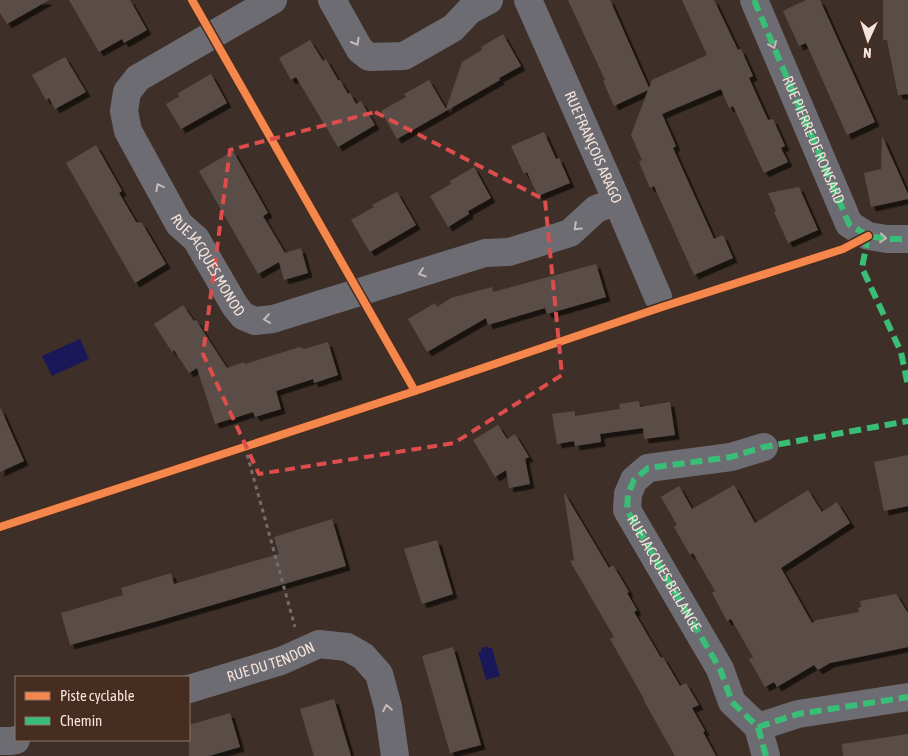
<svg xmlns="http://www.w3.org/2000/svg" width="908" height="756" viewBox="0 0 908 756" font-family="'Asap Condensed',sans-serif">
	<defs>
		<filter id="shadow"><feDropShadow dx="4.5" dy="4.5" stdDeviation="0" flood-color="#0009"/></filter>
	</defs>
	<rect width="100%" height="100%" fill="#3e3028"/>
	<g fill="#1a1858">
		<path d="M80,339L89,359L52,376L42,356Z"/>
		<path d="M487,646L488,648H492L500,676L486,680L478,652L482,651L481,648Z"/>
	</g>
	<g fill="#5a4e47" filter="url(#shadow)">
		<path d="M0,0H49L7,24L0,13Z"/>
		<path d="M69,0H130L147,30L124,43L122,39L99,52Z"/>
		<path d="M568,0H610L649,88L652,80L707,55L682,0H714L738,50L741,49L753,76L749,78L768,120L773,119L785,146L781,148L788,162L764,173L733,106L729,108L721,89L662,114L676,146L673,148L714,239L723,235L733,258L694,275L654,186L650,188L639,162L642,160L631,135L648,90L614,106L603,81L605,80Z"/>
		<path d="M806,0H820L875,122L847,135L806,43L799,46L783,11Z"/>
		<path d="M883,0H908V94L898,95L887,40H883Z"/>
		<path d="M503,34L521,66L499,78L500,80L397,139L381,111L406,97L404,94L429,80L446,109L462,62L482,50L481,47Z"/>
		<path d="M310,40L323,61L326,59L338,80H340L348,94L350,93L356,104L361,101L375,125L338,147L296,77L291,80L279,58Z"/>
		<path d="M65,57L86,92L55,109L49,98L46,100L32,75Z"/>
		<path d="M211,74L227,103L181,129L166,104L179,97L178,93Z"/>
		<path d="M544,132L556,159L559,158L570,183L538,196L527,172L524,174L511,146Z"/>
		<path d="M882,136L908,194V199L871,207L864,173L881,169Z"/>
		<path d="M96,145L122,191L119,193L136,222L142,223L166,264L135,283L66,163Z"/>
		<path d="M233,151L268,213L263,216L285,253L301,248L308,273L284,280L279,262L258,274L199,171Z"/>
		<path d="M474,167L491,198L468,211L469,214L448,227L430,196L451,184L450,181Z"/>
		<path d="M799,187L818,230L788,243L774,212L776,211L768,193Z"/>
		<path d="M397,192L416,225L370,252L351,220L374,207L372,205Z"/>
		<path d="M596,264L606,297L547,314L545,308L488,325L486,318L427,352L408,319L435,303L437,307L451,298L492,287L493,292Z"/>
		<path d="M183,305L194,321L196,320L227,368L244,362L245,364L300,347L304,349L328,342L338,375L314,383L313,379L276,391L281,409L255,417L253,412L215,424L197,368L189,373L174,350L172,352L154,324Z"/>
		<path d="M639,401L640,407L670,402L675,435L644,439L643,428L600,434L601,442L575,446L574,441L557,444L552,414L575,411V416L620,409L619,404Z"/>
		<path d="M0,407L24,461L0,472Z"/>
		<path d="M498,425L507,439L515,434L529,457L525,459L530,484L509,488L506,470L495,477L473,440Z"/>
		<path d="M908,455V506L884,511L874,462Z"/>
		<path d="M734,485L755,523L808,490L822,512L837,502L850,523L781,568L812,623L817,620L859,612L858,608L861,607L860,601L896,594L908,613V647L830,663L818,670L814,665L777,687L774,682L765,687L749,659L753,657L731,619L727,621L712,593L715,591L693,553L690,555L674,527L677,525L661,497L679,486L692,509Z"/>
		<path d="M564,494H565L609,568L613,565L629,592L627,593L637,610L634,612L661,658L663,657L680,686L686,683L699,705L692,708L705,731L703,732L716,756H675L643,699H644L610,639L614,637L570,561L574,560Z"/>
		<path d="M332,519L346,566L154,622L70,645L61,613L123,595L121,588L171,573L174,584L279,554L274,537Z"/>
		<path d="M437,540L453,594L422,604L404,549Z"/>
		<path d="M453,647L481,745L450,753L422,656Z"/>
		<path d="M334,699L351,756H314L300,709Z"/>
		<path d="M230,713L240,747L209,756H189V725Z"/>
		<path d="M908,734V756H843L842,744Z"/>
	</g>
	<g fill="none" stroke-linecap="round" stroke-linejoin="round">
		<path stroke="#716e71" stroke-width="3" stroke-dasharray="4 4" stroke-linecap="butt" d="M245,447L295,627"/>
		<g stroke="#6e6c73" stroke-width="28">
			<path id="s1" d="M273,0L138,78L127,92L124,111L128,131L179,224L196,239L235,306L243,316L255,321L273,319L485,253L509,252L570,233L596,209L617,201"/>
			<path d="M332,0L360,50L369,57L404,56L453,28L470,10L489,0"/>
			<path id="s2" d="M528,0L617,201L658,297"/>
			<path id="s3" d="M754,0L849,224L868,236L887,239H908"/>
			<path id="s4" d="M764,447L731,457L648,468L634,480L628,494L627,510L720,669L732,702L758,727L766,756"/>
			<path id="s5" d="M189,689L281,661L319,644L347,647L363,656L379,674L388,707L395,756"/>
			<path d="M758,727L798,714L908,697"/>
			<path d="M0,741H11L16,740"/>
		</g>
		<g stroke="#3abd76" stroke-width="6" stroke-dasharray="12 6" stroke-linecap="butt">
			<path d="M754,0L849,224L868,236L887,239H908"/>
			<path d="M868,236L862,268L901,352L908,386"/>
			<path d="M758,727L798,714L908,697"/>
			<path d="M766,756L758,727L732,702L720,669L627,510L628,494L634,480L648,468L731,457L764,447L908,421"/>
		</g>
		<defs>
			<g id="cycleway">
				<path d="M192,0L415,391"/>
				<path d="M0,527L415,391L662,307L843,249L868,236"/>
			</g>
		</defs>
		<use href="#cycleway" stroke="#462d20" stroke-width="11"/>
		<use href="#cycleway" stroke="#f5874c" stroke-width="8"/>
	</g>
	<defs><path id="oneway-chevron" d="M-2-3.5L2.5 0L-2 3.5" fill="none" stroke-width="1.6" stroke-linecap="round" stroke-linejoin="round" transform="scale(1.25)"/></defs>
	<g stroke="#c5b9b6">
		<use href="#oneway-chevron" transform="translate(356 42) rotate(60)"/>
		<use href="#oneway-chevron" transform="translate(773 45) rotate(67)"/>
		<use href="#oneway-chevron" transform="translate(159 187) rotate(-119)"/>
		<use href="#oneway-chevron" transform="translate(577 227) rotate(137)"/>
		<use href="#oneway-chevron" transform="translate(883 238) rotate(5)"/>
		<use href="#oneway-chevron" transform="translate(422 273) rotate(162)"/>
		<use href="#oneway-chevron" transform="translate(267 319) rotate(172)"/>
		<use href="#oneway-chevron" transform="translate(387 708) rotate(-101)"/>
	</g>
	<path fill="none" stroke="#dc4d4c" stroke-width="4" stroke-dasharray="10 6" stroke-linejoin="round" d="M375,112L545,200L562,375L454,443L259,474L203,354L230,150Z"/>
	<g text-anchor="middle" stroke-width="4" stroke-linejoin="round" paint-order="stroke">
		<g font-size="15" fill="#f4e3da" stroke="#462d20">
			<text dy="5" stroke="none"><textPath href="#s3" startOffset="152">RUE PIERRE DE RONSARD</textPath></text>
			<text dy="5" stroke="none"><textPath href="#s2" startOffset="161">RUE FRANÇOIS ARAGO</textPath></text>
			<text dy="5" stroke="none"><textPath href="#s1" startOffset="370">RUE JACQUES MONOD</textPath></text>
			<text dy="5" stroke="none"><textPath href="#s4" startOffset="241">RUE JACQUES BELLANGE</textPath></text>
			<text dy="5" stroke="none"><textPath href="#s5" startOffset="86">RUE DU TENDON</textPath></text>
		</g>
	</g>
	<rect x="15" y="676" width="175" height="65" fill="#462d20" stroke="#8c766a"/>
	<rect x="25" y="692" width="25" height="8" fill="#f5874c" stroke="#8c766a"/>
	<text x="60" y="701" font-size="15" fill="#f4e3da">Piste cyclable</text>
	<rect x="25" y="717" width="25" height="8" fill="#3abd76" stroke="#8c766a"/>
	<text x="60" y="726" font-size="15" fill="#f4e3da">Chemin</text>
	<g transform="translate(868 40) rotate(183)" stroke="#462d20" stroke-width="4" paint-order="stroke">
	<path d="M0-4L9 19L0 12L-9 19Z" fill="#f4e3da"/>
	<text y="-8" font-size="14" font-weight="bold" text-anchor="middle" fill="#f4e3da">N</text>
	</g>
</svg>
